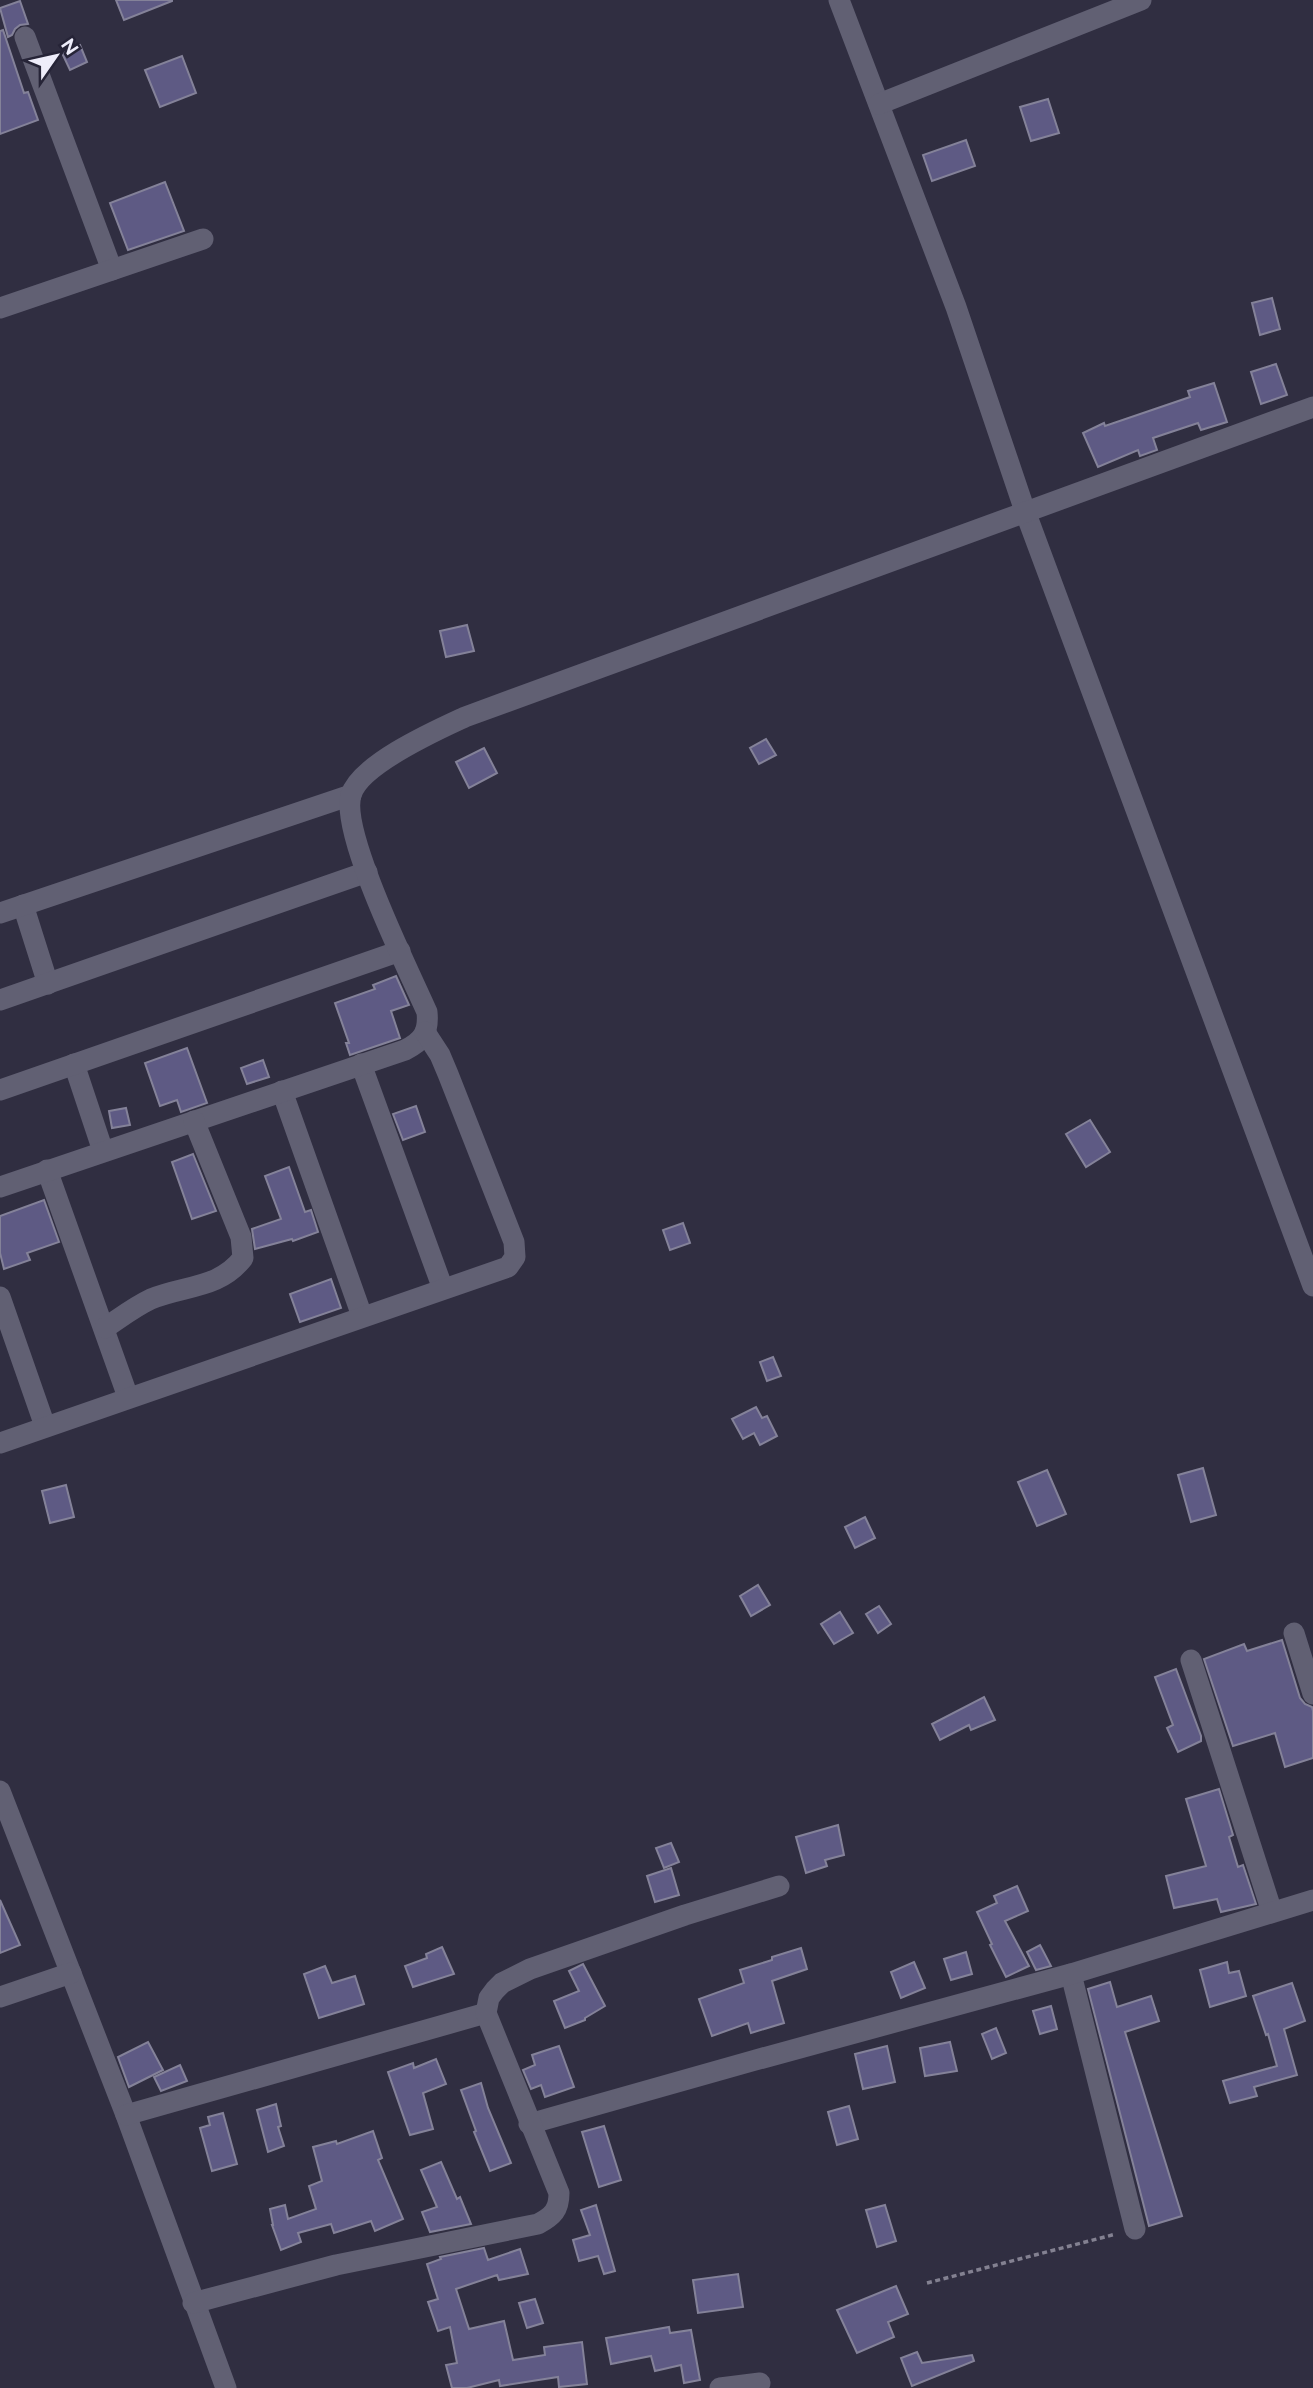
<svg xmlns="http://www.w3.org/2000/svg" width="1313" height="2388" viewBox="0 0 1313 2388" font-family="Raleway,sans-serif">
	<rect width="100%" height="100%" fill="#302e41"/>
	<g fill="#5e5a84" stroke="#848299" stroke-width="2">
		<path d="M116,0H172V1L124,20Z"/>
		<path d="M20,1L28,24L20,25L15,29L12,35L8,37L0,8Z"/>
		<path d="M3,30L24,93L28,92L38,120L0,134V31Z"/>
		<path d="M80,45L87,62L70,70L62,53Z"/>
		<path d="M182,56L196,93L160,107L145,70Z"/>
		<path d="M1048,99L1059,133L1031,141L1020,107Z"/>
		<path d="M966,140L975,166L932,181L923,155Z"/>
		<path d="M165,182L184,231L128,250L110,203Z"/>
		<path d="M1272,298L1280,329L1260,335L1252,303Z"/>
		<path d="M1276,364L1287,395L1261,404L1251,372Z"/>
		<path d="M1214,383L1227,422L1201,430L1198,423L1153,438L1157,450L1140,456L1138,450L1098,467L1083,433L1104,423L1105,426L1190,397L1188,391Z"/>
		<path d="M467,625L474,651L446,657L440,631Z"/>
		<path d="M766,739L776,755L759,764L750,748Z"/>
		<path d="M484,748L497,773L469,788L456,762Z"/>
		<path d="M396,976L409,1005L391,1011L400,1038L350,1055L346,1043H349L335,1003L375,989L373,985Z"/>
		<path d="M187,1048L207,1103L181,1112L177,1100L160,1106L145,1063Z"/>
		<path d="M263,1060L269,1077L247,1084L241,1068Z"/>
		<path d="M416,1106L425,1132L403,1140L393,1114Z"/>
		<path d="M126,1108L130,1125L112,1128L109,1111Z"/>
		<path d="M1090,1120L1110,1152L1086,1167L1066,1134Z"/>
		<path d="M193,1154L216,1211L192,1219L172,1162Z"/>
		<path d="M289,1167L305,1212L311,1210L318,1232L293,1241L292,1239L255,1249L252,1229L281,1219L265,1176Z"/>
		<path d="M44,1200L59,1242L27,1253L30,1260L4,1269L0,1253V1216Z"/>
		<path d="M683,1223L690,1243L670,1250L663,1230Z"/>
		<path d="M331,1279L341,1308L300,1322L290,1294Z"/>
		<path d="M773,1357L781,1376L767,1381L760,1362Z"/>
		<path d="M756,1407L762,1418L767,1416L777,1436L760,1445L754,1433L743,1439L732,1419Z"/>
		<path d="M1203,1468L1216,1515L1191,1522L1178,1475Z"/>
		<path d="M1047,1470L1066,1514L1037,1526L1018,1482Z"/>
		<path d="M66,1485L74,1517L50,1523L42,1491Z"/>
		<path d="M865,1517L875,1538L855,1548L845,1527Z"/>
		<path d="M758,1585L770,1605L751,1616L740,1596Z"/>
		<path d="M879,1606L891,1624L878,1633L866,1614Z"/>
		<path d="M840,1612L853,1633L834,1644L821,1624Z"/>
		<path d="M1282,1640L1300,1698L1305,1704L1312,1707L1313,1711V1758L1285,1767L1275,1733L1233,1746L1204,1659L1244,1644L1247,1651Z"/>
		<path d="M1176,1669L1201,1736V1741L1178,1752L1167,1728L1173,1725L1155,1677Z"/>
		<path d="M984,1697L995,1720L971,1730L969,1725L940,1740L932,1724Z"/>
		<path d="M1219,1789L1233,1835L1229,1837L1238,1867L1243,1865L1256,1904L1221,1912L1217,1899L1174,1908L1166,1876L1206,1866L1186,1799Z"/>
		<path d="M838,1825L844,1855L825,1860L827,1866L806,1873L796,1837Z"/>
		<path d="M671,1843L679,1862L664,1868L656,1848Z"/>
		<path d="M671,1868L679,1895L655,1902L647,1876Z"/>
		<path d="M1017,1886L1028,1911L1005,1921L1029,1966L1006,1977L990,1945L992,1944L977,1912L997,1903L994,1896Z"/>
		<path d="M0,1900L20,1945L0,1953Z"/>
		<path d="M1040,1945L1051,1966L1036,1970L1027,1952Z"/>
		<path d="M442,1947L454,1974L413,1987L405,1966L427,1958L426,1954Z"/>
		<path d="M801,1948L807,1969L772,1981L784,2023L751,2033L748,2023L712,2036L699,1999L744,1983L740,1970L772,1960V1957Z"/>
		<path d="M966,1952L972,1974L951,1980L944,1959Z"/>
		<path d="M914,1962L925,1988L901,1998L891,1972Z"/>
		<path d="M1227,1962L1229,1973L1239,1971L1246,1996L1210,2007L1200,1970Z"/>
		<path d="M583,1964L605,2006L585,2018V2020L565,2028L554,2001L579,1991L569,1971Z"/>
		<path d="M325,1966L332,1983L355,1976L364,2004L319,2018L304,1974Z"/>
		<path d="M1110,1982L1117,2007L1151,1996L1159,2021L1125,2032L1182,2216L1149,2226L1088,1989Z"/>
		<path d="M1292,1983L1305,2021L1284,2029L1297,2075L1254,2087L1257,2096L1230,2103L1223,2081L1277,2066L1268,2034L1266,2035L1253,1996Z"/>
		<path d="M1051,2006L1057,2029L1040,2034L1033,2011Z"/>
		<path d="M996,2028L1006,2053L992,2059L982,2034Z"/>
		<path d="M148,2042L163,2070L129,2087L118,2057Z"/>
		<path d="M950,2042L957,2071L925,2076L920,2048Z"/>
		<path d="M559,2046L574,2087L545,2097L541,2085L531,2089L523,2070L535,2065L532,2055Z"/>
		<path d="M887,2046L895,2082L863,2089L855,2054Z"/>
		<path d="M436,2059L446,2084L423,2093L433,2129L410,2135L388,2072L413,2063L414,2068Z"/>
		<path d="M180,2065L187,2081L161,2091L154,2077Z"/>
		<path d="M481,2083L488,2108L511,2163L490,2171L474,2132L476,2131L461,2090Z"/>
		<path d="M276,2104L281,2126L278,2127L284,2146L268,2152L257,2110Z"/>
		<path d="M849,2106L858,2139L837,2145L828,2112Z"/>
		<path d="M223,2113L237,2164L212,2171L200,2128L210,2125L208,2117Z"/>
		<path d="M604,2126L621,2180L599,2187L582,2132Z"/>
		<path d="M373,2131L382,2158L378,2160L403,2219L375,2231L371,2221L334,2233L331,2224L298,2233L301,2242L281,2250L272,2225H273L270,2209L285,2205L288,2219L316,2209L309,2186L322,2181L313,2147L336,2141L337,2144Z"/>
		<path d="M441,2162L457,2199L460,2197L471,2224L430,2232L422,2212L437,2207L421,2170Z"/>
		<path d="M596,2205L615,2271L604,2274L598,2256L579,2261L573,2240L590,2235L581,2210Z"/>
		<path d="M885,2205L896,2241L877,2247L866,2210Z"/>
		<path d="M484,2248L488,2260L520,2249L528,2274L499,2280L497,2275L456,2289L469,2329L504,2321L513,2360L545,2355L544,2347L582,2342L587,2384L559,2387L558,2377L500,2386L499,2380L467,2388H452L446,2365L457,2363L450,2327L438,2331L428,2302L438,2299L427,2264L441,2259L440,2257Z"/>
		<path d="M738,2274L743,2307L698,2313L693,2280Z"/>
		<path d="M896,2286L908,2314L888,2322L894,2337L857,2353L837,2310Z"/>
		<path d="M535,2299L543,2323L527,2328L519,2303Z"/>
		<path d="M669,2327L670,2333L691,2330L700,2380L684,2383L681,2365L655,2371L651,2356L611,2364L606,2338Z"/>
		<path d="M917,2352L922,2363L972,2355L974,2361L912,2386L901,2358Z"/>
	</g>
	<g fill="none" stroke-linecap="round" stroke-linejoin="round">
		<path stroke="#838191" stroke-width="3.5" stroke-dasharray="5 3.5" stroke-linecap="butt" d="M927,2283L1116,2234"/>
		<g stroke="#616073" stroke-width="21">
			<path d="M839,0L956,307L1025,511L1313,1286"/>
			<path d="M25,37L112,270"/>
			<path d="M879,104L1141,0"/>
			<path d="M0,308L203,239"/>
			<path d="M23,905L48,984"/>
			<path d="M0,913L351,795"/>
			<path d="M0,1000L367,872"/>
			<path d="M74,1064L103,1151"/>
			<path d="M361,1064L443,1289"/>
			<path d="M0,1090L400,951"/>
			<path d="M282,1091L362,1316"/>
			<path d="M47,1170L128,1397"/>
			<path d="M0,1187L405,1050C423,1041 429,1032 427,1012C409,971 340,833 351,795C360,764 437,730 465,717L1313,407"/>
			<path d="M0,1297L45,1426"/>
			<path d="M105,1328C120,1318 134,1307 151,1299C185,1285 219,1289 243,1258L241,1237L194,1121"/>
			<path d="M0,1443L508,1267L515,1257L514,1242L448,1074L440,1055L425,1032"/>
			<path d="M1294,1633L1313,1694"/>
			<path d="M1191,1660L1272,1912"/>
			<path d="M0,1791L126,2115L226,2388"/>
			<path d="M1071,1974L1135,2229"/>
			<path d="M0,1997L71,1973"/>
			<path d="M126,2115L486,2013"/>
			<path d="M529,2124L752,2061L1071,1974L1313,1900"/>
			<path d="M193,2303L336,2265L538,2224C553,2216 559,2210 559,2193L486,2013L489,1998L495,1990L502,1983L530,1969L685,1915L779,1886"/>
			<path d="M720,2388L760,2383"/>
		</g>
	</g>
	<g transform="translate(56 56) rotate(56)" stroke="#262437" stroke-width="5" paint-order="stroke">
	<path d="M0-5L12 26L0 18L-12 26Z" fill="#eeedfa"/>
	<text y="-10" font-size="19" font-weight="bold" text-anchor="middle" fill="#eeedfa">N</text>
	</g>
</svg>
